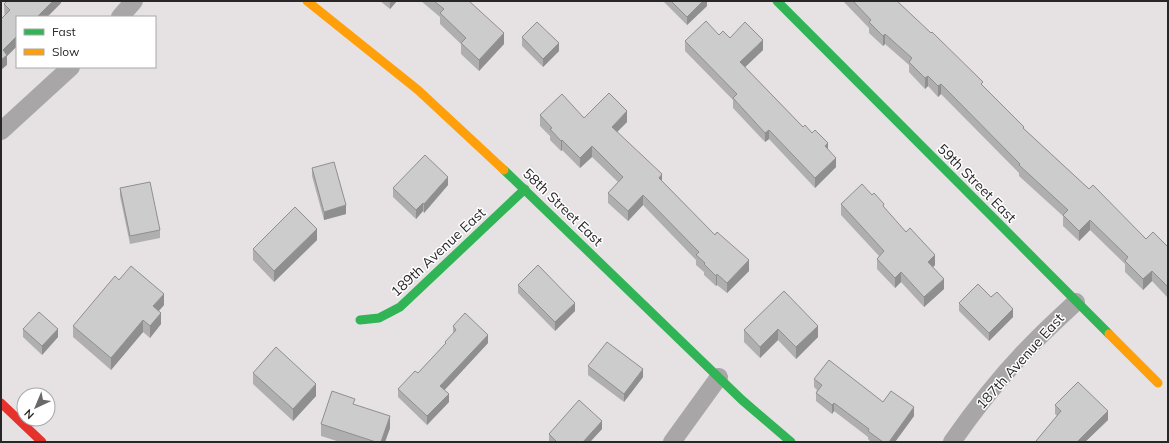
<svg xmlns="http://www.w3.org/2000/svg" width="1169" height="443" viewBox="0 0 1169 443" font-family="Mulish,sans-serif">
	<rect width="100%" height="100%" fill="#e6e2e4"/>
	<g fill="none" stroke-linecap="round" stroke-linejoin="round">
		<g stroke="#a8a6a7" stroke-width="18">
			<path d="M120,17L134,1"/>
			<path d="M1,131L71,67"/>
			<path d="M672,442L719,377"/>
			<path d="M952,442C977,406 1005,371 1036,340C1049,327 1062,315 1076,302"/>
		</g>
		<g stroke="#30b455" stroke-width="9">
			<path d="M777,1L1109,334"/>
			<path d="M504,170L742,400L791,442"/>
			<path d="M360,320L379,318L400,307L525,189"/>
		</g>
		<g stroke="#ff9f0a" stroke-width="9">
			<path d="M307,1L418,90L504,170"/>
			<path d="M1109,334L1158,383"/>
		</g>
		<path stroke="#e5322d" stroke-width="9" d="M1,403L42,442"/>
	</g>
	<g fill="#b0afb0">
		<path d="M61,1V3L47,17H17V46L7,56V65L4,4Z"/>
		<path d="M380,1H397L390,9Z"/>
		<path d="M421,1H469L504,44L479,71L461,54V44L440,24V17Z"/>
		<path d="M663,1H707V6L687,25Z"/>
		<path d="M843,1H897L983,87L1024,129L1089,189L1146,239L1168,247V298L1152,281L1143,290L1125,272V264L1090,230L1079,241L1063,226V216L1019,176V173L941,94L938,97L928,86L925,89L909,72V65L885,44L883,46L869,33V28Z"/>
		<path d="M719,35L730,38L763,50L745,67L803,127L828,149L836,167L815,188L769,139L765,142L733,108V100L685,51V41Z"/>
		<path d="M522,37L559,51L543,67L522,46Z"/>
		<path d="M540,115L584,118L627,122L617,132L662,181L749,271L727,293L717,285L716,286L704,275V272L696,265V260L643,205L628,221L608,203V193L618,182L592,157L580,168L562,150L561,151L550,140V136L540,126Z"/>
		<path d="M312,168L346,214L324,220L312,176Z"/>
		<path d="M448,185L424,213L423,211L416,219L393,197V188Z"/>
		<path d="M120,188L160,230V238L130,244L120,196Z"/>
		<path d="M841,204L884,208L935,265L933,267L944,289L924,307L901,282L895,288L877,269V259L879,256L841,215Z"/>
		<path d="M317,240L274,282L253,260V249Z"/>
		<path d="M119,280L164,305L159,311L161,324L150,338L143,332L111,370L73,337V326Z"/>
		<path d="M518,285L575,311L555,331L518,293Z"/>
		<path d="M784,291L818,337L796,359L778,340L760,358L744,342V330Z"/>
		<path d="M991,297L1013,317L989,341L959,311V303Z"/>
		<path d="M453,326L488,343L444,390L449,402L427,425L398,397V389L418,373L445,345V342L453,334Z"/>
		<path d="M23,329L58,337L42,355L23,337Z"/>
		<path d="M588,366L643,377L624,402L588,375Z"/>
		<path d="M253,373L316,396L293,421L253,384Z"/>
		<path d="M814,379L883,402L914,416L895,442H871L868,439V437L834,411L832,414L816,401V393L817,390L814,387Z"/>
		<path d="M355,405L390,428L385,442H340L321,436V424Z"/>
		<path d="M1055,405L1108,420L1085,442H1036V441L1057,416L1055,414Z"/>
		<path d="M602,429L590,442H549V434Z"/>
	</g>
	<g fill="#908f90">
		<path d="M53,1H61V3L47,17H37Z"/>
		<path d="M390,1H397L390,9Z"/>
		<path d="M703,1H707V6L687,25V17Z"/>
		<path d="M504,33V44L479,71V60Z"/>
		<path d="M885,34V44L883,46V36Z"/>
		<path d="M17,36V46L7,56V65L1,70V60L3,50Z"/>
		<path d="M763,40V50L740,72V62Z"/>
		<path d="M559,43V51L543,67V59Z"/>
		<path d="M928,76V86L925,89V78Z"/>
		<path d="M941,84V94L938,97V86Z"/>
		<path d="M627,111V122L612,137V127Z"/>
		<path d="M769,130V139L765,142V133Z"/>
		<path d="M562,140V150L561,151V141Z"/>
		<path d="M828,143V152L825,146Z"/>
		<path d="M592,146V157L580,168V158Z"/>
		<path d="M836,158V167L815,188V178Z"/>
		<path d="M662,174V185L659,178Z"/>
		<path d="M448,177V185L424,213V204Z"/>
		<path d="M643,195V205L628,221V211Z"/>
		<path d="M423,203V211L416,219V210Z"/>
		<path d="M346,205V214L324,220V212Z"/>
		<path d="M1090,220V230L1079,241V231Z"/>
		<path d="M317,229V240L274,282V271Z"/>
		<path d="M935,255V265L928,272V262Z"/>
		<path d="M749,260V271L727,293V283Z"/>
		<path d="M1152,271V281L1143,290V279Z"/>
		<path d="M901,272V282L895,288V278Z"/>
		<path d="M717,274V285L716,286V276Z"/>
		<path d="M944,279V289L924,307V297Z"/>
		<path d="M164,294V305L153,317V306Z"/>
		<path d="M575,303V311L555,331V322Z"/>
		<path d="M1013,309V317L989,341V333Z"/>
		<path d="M161,313V324L150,338V326Z"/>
		<path d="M143,320V332L111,370V358Z"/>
		<path d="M818,326V337L796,359V347Z"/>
		<path d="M58,329V337L42,355V346Z"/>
		<path d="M778,329V340L760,358V347Z"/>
		<path d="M488,335V343L440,395V386Z"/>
		<path d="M643,369V377L624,402V394Z"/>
		<path d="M316,384V396L293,421V409Z"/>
		<path d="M449,394V402L427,425V416Z"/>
		<path d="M834,403V411L832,414V405Z"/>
		<path d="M914,407V416L895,442H889Z"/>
		<path d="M1108,411V420L1085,442H1077Z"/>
		<path d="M390,416V428L385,442H381Z"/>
		<path d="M602,421V429L590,442H583Z"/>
	</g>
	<g fill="#cdcccd" stroke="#908f90">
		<path d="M7,1H53L37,17H17V36L3,50L7,55L1,60V19L10,10L4,4Z"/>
		<path d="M434,1H469L504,33L479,60L461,43L466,38L440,13L444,9Z"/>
		<path d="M671,1H703L687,17Z"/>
		<path d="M853,1H897L931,33L932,32L983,82L981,84L1024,127L1023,128L1089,189L1093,185L1146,239L1153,232L1168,247V287L1152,271L1143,279L1125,261L1128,257L1090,220L1079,231L1063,215L1068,210L1019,165L1020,164L941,84L938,86L928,76L925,78L909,62L912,58L885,34L883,36L869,22L871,20Z"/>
		<path d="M706,21L719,35L723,31L730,38L745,22L763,40L740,62L803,127L805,125L812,133L815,130L828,143L825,146L836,158L815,178L769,130L765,133L733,98L737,94L685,41Z"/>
		<path d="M537,22L559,43L543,59L522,37Z"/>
		<path d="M609,93L627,111L612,127L662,174L659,178L715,235L717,232L749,260L727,283L717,274L716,276L704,264L705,263L696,255L699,252L643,195L628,211L608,193L623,177L592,146L580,158L562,140L561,141L550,129L552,128L540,115L562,94L584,118Z"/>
		<path d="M425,155L448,177L424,204L423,203L416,210L393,188Z"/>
		<path d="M334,162L346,205L324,212L312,168Z"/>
		<path d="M150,182L160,230L130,236L120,188Z"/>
		<path d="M862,184L872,195L874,193L884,204L883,206L906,232L910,228L935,255L928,262L944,279L924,297L901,272L895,278L877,259L884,251L841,204Z"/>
		<path d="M295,207L317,229L274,271L253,249Z"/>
		<path d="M538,265L575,303L555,322L518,285Z"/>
		<path d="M131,266L164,294L153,306L161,313L150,326L143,320L111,358L73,326L115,276L119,280Z"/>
		<path d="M978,284L991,297L997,292L1013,309L989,333L959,303Z"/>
		<path d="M784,291L818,326L796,347L778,329L760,347L744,330Z"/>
		<path d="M39,312L58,329L42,346L23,329Z"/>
		<path d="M465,313L488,335L440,386L449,394L427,416L398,389L415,371L418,373L446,343L445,342L456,330L453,326Z"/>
		<path d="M607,342L643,369L624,394L588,366Z"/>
		<path d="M276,347L316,384L293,409L253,373Z"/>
		<path d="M829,360L883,402L891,391L914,407L889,442H883L868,431L869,429L834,403L832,405L816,393L822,385L814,379Z"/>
		<path d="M1078,382L1108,411L1077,442H1037L1036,441L1061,411L1055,405Z"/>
		<path d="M332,391L355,399L353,404L390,416L381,442H376L321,424Z"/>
		<path d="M579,400L602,421L583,442H557L549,434Z"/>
	</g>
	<g text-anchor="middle" stroke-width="3" stroke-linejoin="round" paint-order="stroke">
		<g font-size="14" fill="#292627" stroke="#fff">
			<text transform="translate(977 183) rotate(45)" y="5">59th Street East</text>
			<text transform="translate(563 207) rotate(44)" y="5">58th Street East</text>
			<text transform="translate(438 252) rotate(-43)" y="5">189th Avenue East</text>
			<text transform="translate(1020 361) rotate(-48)" y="5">187th Avenue East</text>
		</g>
	</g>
	<rect width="1169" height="443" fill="none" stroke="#292627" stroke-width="4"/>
	<rect x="16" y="16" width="140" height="52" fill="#ffffff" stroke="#a9a8a9"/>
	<rect x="24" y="29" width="20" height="6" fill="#30b455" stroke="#a9a8a9"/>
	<text x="52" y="36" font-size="12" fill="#292627">Fast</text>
	<rect x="24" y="49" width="20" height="6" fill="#ff9f0a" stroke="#a9a8a9"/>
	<text x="52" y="56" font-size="12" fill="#292627">Slow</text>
	<g transform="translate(36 407) rotate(224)"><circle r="19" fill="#ffffff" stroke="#a9a8a9"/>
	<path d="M0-3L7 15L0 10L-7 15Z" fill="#6b6869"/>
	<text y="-6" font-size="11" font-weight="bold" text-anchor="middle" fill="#292627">N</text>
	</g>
</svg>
